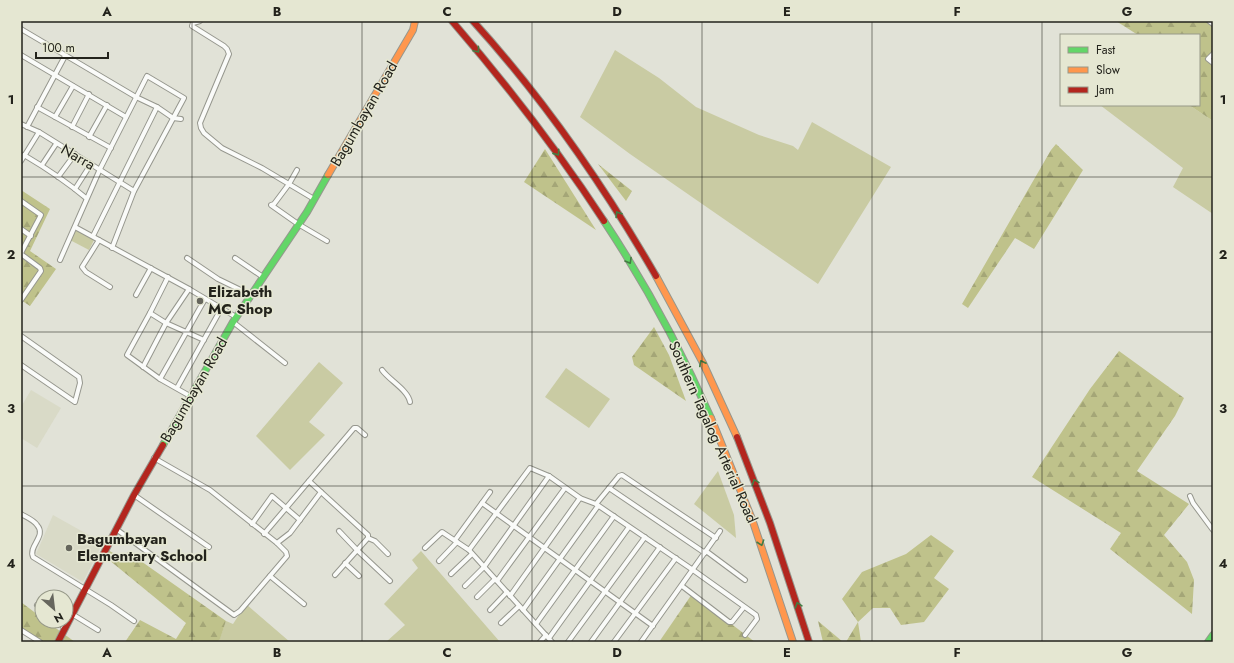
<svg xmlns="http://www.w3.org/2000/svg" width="1234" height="663" viewBox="0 0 1234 663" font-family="Jost,sans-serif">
	<defs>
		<pattern id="forest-firs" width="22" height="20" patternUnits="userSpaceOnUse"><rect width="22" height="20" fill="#bfc28b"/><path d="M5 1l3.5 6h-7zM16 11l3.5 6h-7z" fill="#a4a677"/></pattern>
	</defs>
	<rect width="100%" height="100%" fill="#e1e2d7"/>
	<g fill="#d9dac7">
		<path d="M31,390L61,408L37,448L21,438V407Z"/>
		<path d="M53,515L103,543L83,582L36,554Z"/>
	</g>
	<g fill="#c9cba3">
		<path d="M615,50L659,78L696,107L759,135L793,146L798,150L812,122L891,167L818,284L630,154L580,117Z"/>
		<path d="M1100,105H1189L1213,121V214L1173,187L1183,168Z"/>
		<path d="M75,230L94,240L89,250L70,240Z"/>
		<path d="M319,362L343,383L309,422L325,435L290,470L256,436Z"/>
		<path d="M566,368L610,399L589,428L545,397Z"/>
		<path d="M718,471L734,515L736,538L694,504Z"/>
		<path d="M421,551L500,642H386L405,625L384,604L418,568L412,560Z"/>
		<path d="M246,604L290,642H217L220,638L226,621L233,624Z"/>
	</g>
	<g fill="url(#forest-firs)">
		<path d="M1116,21H1213V121L1189,105H1199V35H1138Z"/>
		<path d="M1056,144L1083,170L1034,249L1015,238L968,308L962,304L1051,150Z"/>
		<path d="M545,149L596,230L524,182Z"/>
		<path d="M598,164L632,191L626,201Z"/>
		<path d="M21,190L50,209L30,251L56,269L30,306L21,300Z"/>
		<path d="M654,327L669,355L686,401L634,365L632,357Z"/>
		<path d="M1119,351L1184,398L1175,416L1137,471L1189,504L1164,535L1187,562L1194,580L1192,614L1110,549L1121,533L1032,477L1090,389Z"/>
		<path d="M931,535L954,551L934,578L949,589L924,622L901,625L890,608H873L858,622L861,642H846L858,622L842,599L862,572L906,554Z"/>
		<path d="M106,549L124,559L128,552L226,621L220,639L217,642H125L140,620L176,639L186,623L103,555Z"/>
		<path d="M692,594L755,642H659Z"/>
		<path d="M21,602L42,618V621H46L75,642H66L60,638L58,642H40L24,632L21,636Z"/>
		<path d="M818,621L843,642H823Z"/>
	</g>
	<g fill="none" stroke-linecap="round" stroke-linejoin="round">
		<defs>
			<g id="street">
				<path d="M200,21L193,23L192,26L224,46L227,49L229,54L200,123L201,128L204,133L222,148L262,168L314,199"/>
				<path d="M1209,21L1213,24"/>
				<path d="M21,29L136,97L157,107L173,118L181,119"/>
				<path d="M1213,54L1208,59L1213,63"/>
				<path d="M21,55L126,117"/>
				<path d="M37,107L111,148"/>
				<path d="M55,117L73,86"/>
				<path d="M21,124L39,132L134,191"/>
				<path d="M27,127L65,56"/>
				<path d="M72,127L89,94"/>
				<path d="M89,137L107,105"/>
				<path d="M24,155C46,168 67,182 86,198"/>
				<path d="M21,161L39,132"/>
				<path d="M42,165L56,144"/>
				<path d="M297,170L289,184L274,204L271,205L298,224L327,241"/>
				<path d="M58,177L75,154"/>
				<path d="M75,189L91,164"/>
				<path d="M21,201L41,215L21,253"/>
				<path d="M75,227L189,289L236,317"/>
				<path d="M21,229L31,236"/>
				<path d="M93,236L157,107"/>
				<path d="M99,240L82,267L86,272L110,287"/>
				<path d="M21,254L40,268L41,271L21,300"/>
				<path d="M187,258L218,279L251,295"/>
				<path d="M235,258L263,277"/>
				<path d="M60,260L100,169L147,76L184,98L134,191L112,248"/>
				<path d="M168,277L150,313L127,355L160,379L190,396"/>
				<path d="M136,295L151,268"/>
				<path d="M150,313L166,323L204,340"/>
				<path d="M233,322L285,363"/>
				<path d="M21,336L79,377L80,383L75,402L21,365"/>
				<path d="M143,367L166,323L189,289"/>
				<path d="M382,370C389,380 408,390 410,402"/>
				<path d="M160,379L205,299"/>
				<path d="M177,388L221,309"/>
				<path d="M309,481L368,535V538L335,575"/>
				<path d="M609,488L705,553"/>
				<path d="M134,495L209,547"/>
				<path d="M1190,496L1193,503L1213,530"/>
				<path d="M482,503L653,626"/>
				<path d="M596,504L619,476L622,475L716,538"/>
				<path d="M21,514C26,517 34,520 37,525C47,536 28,546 33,557L111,605L134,621"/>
				<path d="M252,524L272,496L300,520"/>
				<path d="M116,529L234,615L240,611L287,556L286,552L277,543L210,490L154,458"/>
				<path d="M339,531L357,550L390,581"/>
				<path d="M264,534L354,428H357L365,435"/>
				<path d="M368,538L375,541L388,554"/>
				<path d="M455,540L490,492"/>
				<path d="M277,543L290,533L321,492"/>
				<path d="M425,548L442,532L469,550L552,642"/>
				<path d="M469,550L530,468L549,476L580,498L596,504L693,570L756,615L757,619L745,635"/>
				<path d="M706,551L745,580"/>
				<path d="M439,561L457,542"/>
				<path d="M345,563L359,576"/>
				<path d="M451,574L472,554"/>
				<path d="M270,576L304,604"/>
				<path d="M497,581L565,488"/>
				<path d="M465,586L484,567L549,476"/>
				<path d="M682,586L729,622H732L744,607"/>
				<path d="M510,596L580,498"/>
				<path d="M477,597L495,579"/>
				<path d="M37,605L42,609"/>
				<path d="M490,610L507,592"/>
				<path d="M523,610L598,506"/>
				<path d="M72,614L98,630"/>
				<path d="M57,621L65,628"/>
				<path d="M501,623L519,606"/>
				<path d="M536,624L614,516"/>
				<path d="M21,630L40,642"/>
				<path d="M549,638L629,527"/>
				<path d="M540,642L546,635"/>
				<path d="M568,642L645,537"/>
				<path d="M591,642L660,547"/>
				<path d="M614,642L676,558"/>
				<path d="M641,642L720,531"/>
			</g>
			<g id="fast">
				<path d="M604,221C645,283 681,350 711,418"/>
				<path d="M163,445L233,322L307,212L328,175"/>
				<path d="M1208,642L1213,635"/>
			</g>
			<g id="slow">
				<path d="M328,175L413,30L415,21"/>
				<path d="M656,276L703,363L737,437"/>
				<path d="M711,418L752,519L793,642"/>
			</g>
			<g id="jam">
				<path d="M452,21C508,86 557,149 604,221"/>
				<path d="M473,21C543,98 604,186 656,276"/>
				<path d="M737,437L770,523L809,642"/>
				<path d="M58,642L134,495L163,445"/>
			</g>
		</defs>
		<use href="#street" stroke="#96978e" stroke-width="6"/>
		<use href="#fast" stroke="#96978e" stroke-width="8"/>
		<use href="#slow" stroke="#96978e" stroke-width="8"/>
		<use href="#jam" stroke="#96978e" stroke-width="8"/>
		<use href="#street" stroke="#fafbf9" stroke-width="4"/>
		<use href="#fast" stroke="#63d668" stroke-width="6"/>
		<use href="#slow" stroke="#ff974d" stroke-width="6"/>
		<use href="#jam" stroke="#b3261e" stroke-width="6"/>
	</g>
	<defs><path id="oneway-chevron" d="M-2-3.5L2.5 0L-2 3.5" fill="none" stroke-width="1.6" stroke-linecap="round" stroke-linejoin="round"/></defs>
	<g stroke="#437c42">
		<use href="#oneway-chevron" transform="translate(477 50) rotate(50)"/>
		<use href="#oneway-chevron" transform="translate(557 153) rotate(55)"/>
		<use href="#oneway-chevron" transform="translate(618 214) rotate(-122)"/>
		<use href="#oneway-chevron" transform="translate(629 261) rotate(60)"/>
		<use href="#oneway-chevron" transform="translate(702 363) rotate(-117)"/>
		<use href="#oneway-chevron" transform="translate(755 482) rotate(-110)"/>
		<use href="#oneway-chevron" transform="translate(761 543) rotate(71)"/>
		<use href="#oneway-chevron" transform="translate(798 605) rotate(-108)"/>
	</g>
	<path fill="none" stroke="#23231c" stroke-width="1" stroke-opacity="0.55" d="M192,21V642M362,21V642M532,21V642M702,21V642M872,21V642M1042,21V642M21,177H1213M21,332H1213M21,486H1213"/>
	<g fill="#66665d" stroke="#e5e7d2" stroke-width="1.5">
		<circle cx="200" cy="301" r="4"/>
		<circle cx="69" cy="548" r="4"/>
	</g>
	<g text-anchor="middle" stroke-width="3" stroke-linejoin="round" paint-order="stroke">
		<g font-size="15" fill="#23231c" stroke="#e5e7d2">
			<text transform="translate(364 114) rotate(-60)" y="5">Bagumbayan Road</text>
			<text transform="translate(78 157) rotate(30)" y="5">Narra</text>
			<text transform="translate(194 390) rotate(-60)" y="5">Bagumbayan Road</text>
			<text transform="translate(713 432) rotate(66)" y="5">Southern Tagalog Arterial Road</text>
		</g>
		<g font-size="15" font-weight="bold" fill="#23231c" stroke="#e5e7d2" text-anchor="start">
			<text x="208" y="297">Elizabeth<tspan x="208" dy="17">MC Shop</tspan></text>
			<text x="77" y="544">Bagumbayan<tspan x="77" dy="17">Elementary School</tspan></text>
		</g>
	</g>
	<rect width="1234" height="663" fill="none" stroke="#e5e7d2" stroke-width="44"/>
	<rect x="1060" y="34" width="140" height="72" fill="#e5e7d2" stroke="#979989"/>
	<rect x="1068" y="47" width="20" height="6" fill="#63d668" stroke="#979989"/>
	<text x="1096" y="54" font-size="12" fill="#23231c">Fast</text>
	<rect x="1068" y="67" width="20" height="6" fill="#ff974d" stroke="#979989"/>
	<text x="1096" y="74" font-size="12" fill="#23231c">Slow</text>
	<rect x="1068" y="87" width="20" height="6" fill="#b3261e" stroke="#979989"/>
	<text x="1096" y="94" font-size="12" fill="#23231c">Jam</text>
	<g transform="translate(54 609) rotate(152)"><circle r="19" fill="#e5e7d2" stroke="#979989"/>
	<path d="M0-3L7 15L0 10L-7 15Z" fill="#66665d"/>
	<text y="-6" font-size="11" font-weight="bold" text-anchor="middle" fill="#23231c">N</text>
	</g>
	<path d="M36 52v6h72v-6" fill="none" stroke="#23231c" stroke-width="2"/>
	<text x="42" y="52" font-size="12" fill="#23231c" stroke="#e5e7d2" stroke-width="3" paint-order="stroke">100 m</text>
	<rect x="22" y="22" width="1190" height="619" fill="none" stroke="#23231c" stroke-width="1.5"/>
	<g font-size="13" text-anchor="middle" font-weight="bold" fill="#23231c">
		<text x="107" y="16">A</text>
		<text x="277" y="16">B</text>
		<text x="447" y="16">C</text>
		<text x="617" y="16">D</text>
		<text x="787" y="16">E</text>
		<text x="957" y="16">F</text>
		<text x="1127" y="16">G</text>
		<text x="11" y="104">1</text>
		<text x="1223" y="104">1</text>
		<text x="11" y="259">2</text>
		<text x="1223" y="259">2</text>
		<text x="11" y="413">3</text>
		<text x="1223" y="413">3</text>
		<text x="11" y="568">4</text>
		<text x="1223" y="568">4</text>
		<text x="107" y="657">A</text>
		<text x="277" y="657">B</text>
		<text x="447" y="657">C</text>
		<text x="617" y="657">D</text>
		<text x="787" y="657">E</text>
		<text x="957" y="657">F</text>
		<text x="1127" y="657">G</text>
	</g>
</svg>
